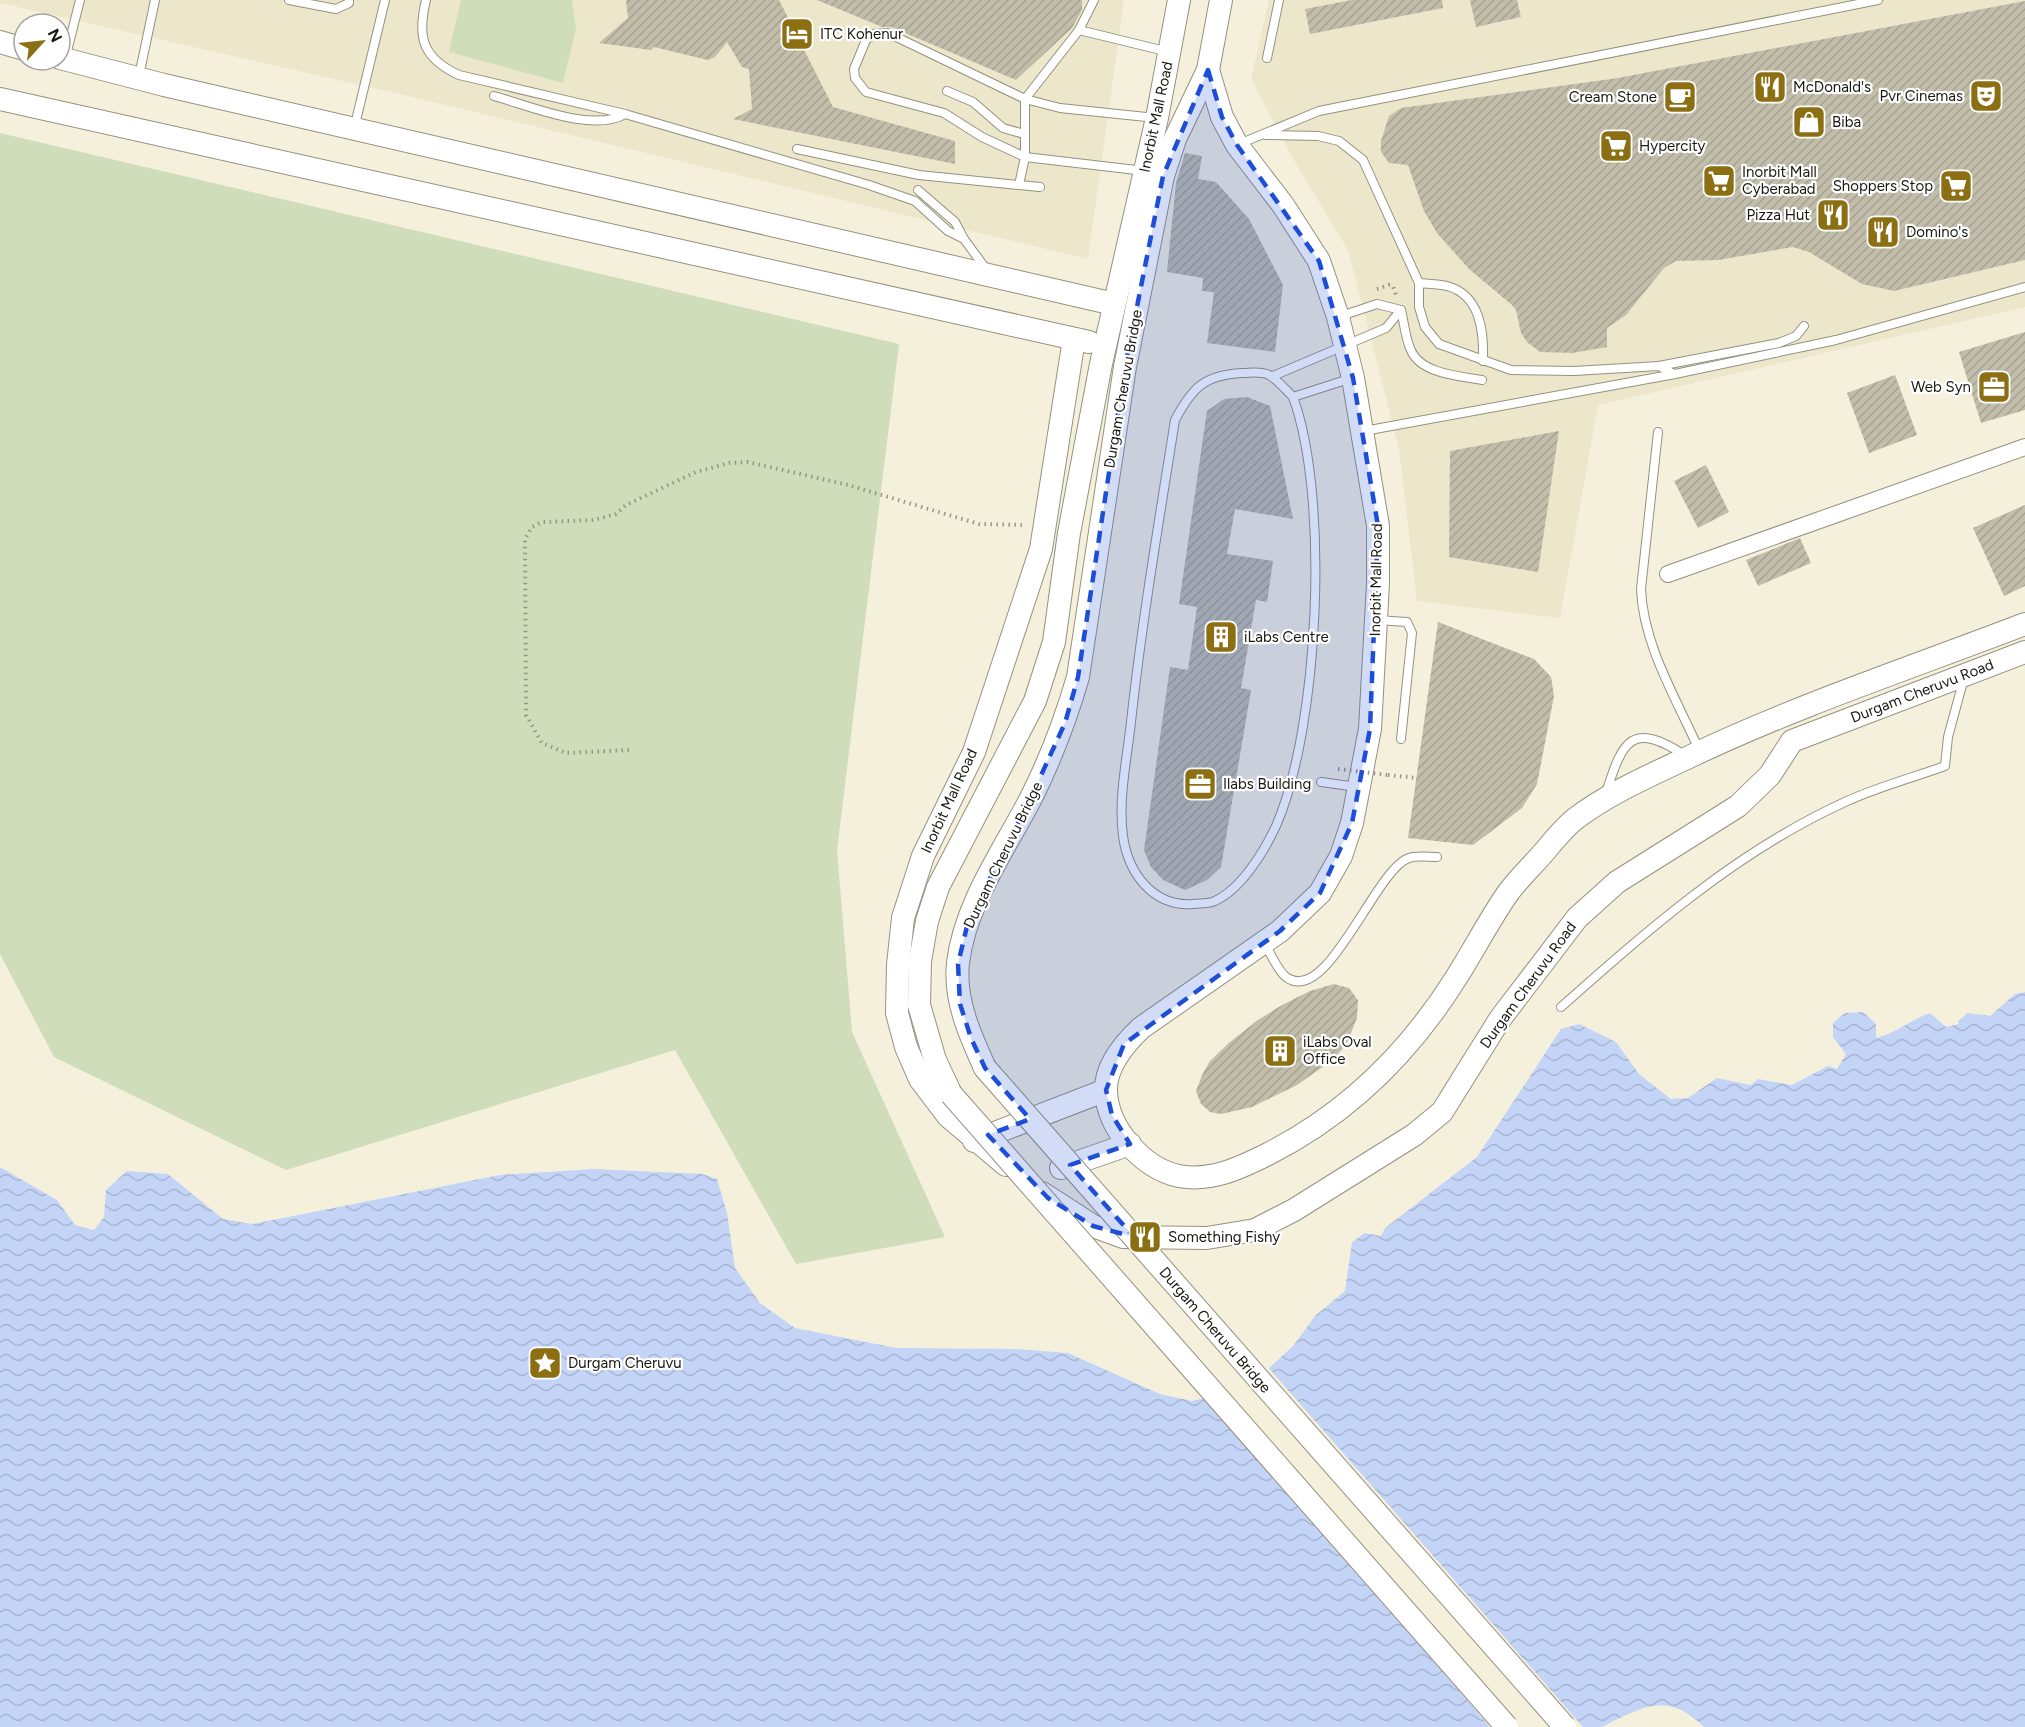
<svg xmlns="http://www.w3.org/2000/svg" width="2025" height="1727" viewBox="0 0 2025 1727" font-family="Figtree,sans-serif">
	<defs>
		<pattern id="water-waves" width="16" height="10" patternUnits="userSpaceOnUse" patternTransform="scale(1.5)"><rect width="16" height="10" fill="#c3d4f7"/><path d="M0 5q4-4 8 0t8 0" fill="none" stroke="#a7b5d3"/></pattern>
		<pattern id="building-hatch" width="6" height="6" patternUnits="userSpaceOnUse" patternTransform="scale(1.5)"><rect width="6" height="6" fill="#c1bdaa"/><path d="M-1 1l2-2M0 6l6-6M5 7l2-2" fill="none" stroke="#a5a291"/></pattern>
	</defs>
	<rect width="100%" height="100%" fill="#f4f0dc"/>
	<g fill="#ece7cb">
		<path d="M0,0H1124L1088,259L404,95L0,3Z"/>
		<path d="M1269,0H2025V307L1598,405L1560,618L1417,601L1399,449L1348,250L1296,164L1251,79Z"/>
	</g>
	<g fill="#cfddba">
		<path d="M461,0H572L576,29L563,83L449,52Z"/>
		<path d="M0,133L899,344L837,850L852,1032L945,1237L796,1264L675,1050L286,1170L54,1057L0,954Z"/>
	</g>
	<path fill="url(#water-waves)" d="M2025,992V1727H1704C1667,1690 1642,1707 1602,1727H0V1167L57,1200L75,1225L94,1230L104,1217L106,1190L127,1171L168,1174L223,1219L253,1224L500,1175L594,1169L702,1174L717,1179L727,1213L735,1268L760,1303L795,1328L896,1348L1015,1349L1068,1353L1160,1394L1192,1401L1233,1391L1265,1372L1294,1345L1315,1316L1345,1291L1352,1242L1365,1233L1381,1236L1385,1228L1477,1157L1561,1029L1579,1024L1616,1042L1639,1074L1671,1099L1688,1098L1717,1078L1751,1085L1758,1079L1792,1085L1828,1066L1837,1069L1846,1054L1833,1037V1023L1845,1013L1863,1012L1876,1024V1038C1898,1032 1908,1021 1930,1013L1946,1027L1959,1024L1958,1021L1968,1013L1990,1016L2015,994Z"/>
	<path fill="#f4f0dc" d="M1267,1366L1583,1727H1490L1208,1394L1232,1388Z"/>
	<g fill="url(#building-hatch)">
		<path d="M626,0H779L833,107L955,141V164L733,119L752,109L749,69L742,67L727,42L715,57L708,60L654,47L651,50L599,43L628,18Z"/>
		<path d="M817,0H1082V10L1072,28L1016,80L891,27H882Z"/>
		<path d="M1352,0H1442L1443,8L1310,34L1305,9Z"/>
		<path d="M1470,0H1517L1521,17L1476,27Z"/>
		<path d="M2025,1V260L1894,291L1862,284L1809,252L1793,247L1718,260L1676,261L1664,268L1626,315L1607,328V347L1572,353L1540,352L1527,342L1521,333L1516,310L1512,305L1469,269L1437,233L1424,211L1408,165L1389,163L1381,152V141L1389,116L1401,108L1618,78Z"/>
		<path d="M1185,153L1202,156L1198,179L1216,182L1249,219L1283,285L1275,352L1207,343L1214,292L1202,291L1203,278L1167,272L1176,183Z"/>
		<path d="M2025,332V410L1981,423L1959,352Z"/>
		<path d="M1895,375L1917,435L1869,453L1847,393Z"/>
		<path d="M1247,397L1270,406L1293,519L1235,509L1227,554L1273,561L1267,602L1256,600L1241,688L1251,690L1221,867L1207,880L1185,890L1163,880L1151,867L1144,850L1170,667L1188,670L1197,607L1179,604L1207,411L1224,399Z"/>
		<path d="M1559,431L1538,572L1449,557L1450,451Z"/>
		<path d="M1706,465L1729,512L1698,528L1674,481Z"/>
		<path d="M2025,505V586L2004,596L1973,528Z"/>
		<path d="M1800,538L1811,563L1758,586L1746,560Z"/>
		<path d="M1438,622L1534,659L1551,677L1554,696L1537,784L1522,808L1473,845L1408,838Z"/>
		<path d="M1334,984L1349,988L1358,1000L1357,1018L1347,1043L1334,1059L1297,1085L1252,1107L1221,1114L1210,1112L1201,1104L1196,1091L1202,1075L1210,1061L1230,1042L1258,1020L1282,1005L1310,991Z"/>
	</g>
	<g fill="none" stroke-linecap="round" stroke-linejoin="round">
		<defs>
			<g id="lane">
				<path d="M289,0L336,9L349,3V0"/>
				<path d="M426,0C417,37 422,58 459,75L625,114L869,185L915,201L948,231L964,239L986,269"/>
				<path d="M1079,30L1169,52"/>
				<path d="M1267,58L1279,0"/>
				<path d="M65,59L80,0"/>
				<path d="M139,76L155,0"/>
				<path d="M947,91L973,102L1003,128L1024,134"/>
				<path d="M494,96C530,106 593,133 625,114"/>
				<path d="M354,129L385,0"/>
				<path d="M1266,135L1318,136L1339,141L1363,160L1419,283V307L1425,327L1439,344L1511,370L1574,371L1659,366L1674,374"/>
				<path d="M1239,144L1319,111L1878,0"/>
				<path d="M797,149L919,175L1019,185L1025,157V99L1079,30L1094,0"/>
				<path d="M1145,171L1025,157L982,137L944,113L866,92L855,78L854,69L866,40L874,34L888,33L1025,99L1060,108L1156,118"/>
				<path d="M1019,185L1040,187"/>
				<path d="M918,190L955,222L964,239"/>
				<path d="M1419,283C1428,284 1438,284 1447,286C1481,295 1484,333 1483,361"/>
				<path d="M1401,310C1404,322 1405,336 1410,348C1419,374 1459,376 1482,380"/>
				<path d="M1659,366L1779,343L1796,336L1804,326"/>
				<path d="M1273,376L1386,328L1401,310L1377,304L1338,317"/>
				<path d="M1293,397C1330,498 1319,728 1276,826C1264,852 1241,889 1215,901C1209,904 1200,903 1193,904C1153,907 1128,873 1123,836C1118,799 1127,759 1131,722C1142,621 1159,521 1175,420C1192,388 1204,375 1242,373C1251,373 1261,371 1269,375C1278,380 1286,390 1293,397L1352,378"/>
				<path d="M1364,431L1675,374L1836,340L2025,287"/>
				<path d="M1658,432L1641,589C1643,645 1677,700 1700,752"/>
				<path d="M1377,620L1407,622L1412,633L1401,739"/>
				<path d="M1321,782L1357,787"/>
				<path d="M1606,793C1623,739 1632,721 1686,756"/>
				<path d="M1264,942C1270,952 1277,970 1286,977C1327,1008 1375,869 1409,858C1417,855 1429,857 1437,857"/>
				<path d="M1561,1007C1649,929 1737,851 1845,802C1877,787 1912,778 1945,766L1948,737L1964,678"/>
			</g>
			<path id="street" d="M1668,574L2025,447"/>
			<g id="secondary">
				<path d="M1221,0L1208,70L1222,117L1237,145L1283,205L1319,261L1338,317L1353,378L1378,526V583L1370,729L1352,823L1341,856L1320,893L1280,931L1141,1028C1125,1043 1105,1067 1106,1091C1107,1128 1143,1169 1179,1176C1211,1182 1240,1168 1268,1154C1347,1114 1409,1053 1456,978C1474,950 1489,920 1508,893C1519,878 1533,865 1545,851C1554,840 1564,828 1575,819C1609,793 1651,775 1689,757C1798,705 1913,667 2025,624"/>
				<path d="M0,42L24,49"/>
				<path d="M60,58L164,85L1114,304"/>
				<path d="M0,99L1089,342"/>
				<path d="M985,1068C970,1035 954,1000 958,963C965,903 1005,849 1032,796C1051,758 1066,718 1078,677L1125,367L1163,176L1175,139L1208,70"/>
				<path d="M951,1094L935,1060L919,1005L920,961L927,921L938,887L1035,701L1054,642L1069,533L1101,364L1157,118L1179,0"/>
				<path d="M974,1141L1106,1090"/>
				<path d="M1006,1165L948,1116L920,1079L906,1047L897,1013L898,965L903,918L923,856L974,752L1041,549L1074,339"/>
				<path d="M1061,1168L1130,1144"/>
				<path d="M1042,1193L1093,1226L1123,1237L1207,1238L1255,1230L1294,1210L1414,1135L1442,1112L1500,1019L1577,918L1617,882L1738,806L1770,775L1792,741L2025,652"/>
			</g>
		</defs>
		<use href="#lane" stroke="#95917f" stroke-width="10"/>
		<use href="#street" stroke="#95917f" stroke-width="18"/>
		<use href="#secondary" stroke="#95917f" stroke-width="24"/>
		<g stroke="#989586" stroke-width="4" stroke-dasharray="1.5 4.5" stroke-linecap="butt">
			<path d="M1377,289L1389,285L1393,286L1396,295"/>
			<path d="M629,750L566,753L542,743L526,715L525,539L532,527L542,522L593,520L616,514L626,505L696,472L729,463L748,462L848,485L979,524L1023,525"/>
			<path d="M1388,775L1417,778"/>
		</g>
		<use href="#lane" stroke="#fff" stroke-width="8"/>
		<use href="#street" stroke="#fff" stroke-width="16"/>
		<use href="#secondary" stroke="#fff" stroke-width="22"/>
		<defs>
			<g id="secondary-bridge">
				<path d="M985,1068L1565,1727"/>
				<path d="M951,1094L1507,1727"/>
			</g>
		</defs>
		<use href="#secondary-bridge" stroke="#95917f" stroke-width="24" stroke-linecap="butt"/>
		<path stroke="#989586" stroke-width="4" stroke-dasharray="1.5 4.5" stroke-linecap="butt" d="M1338,769L1388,775"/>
		<use href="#secondary-bridge" stroke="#fff" stroke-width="22"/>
	</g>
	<path fill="#1d4ed8" fill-opacity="0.2" stroke="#1d4ed8" stroke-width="4.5" stroke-dasharray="12 8" stroke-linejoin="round" d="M1208,70L1222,117L1237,145L1319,261L1353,378L1378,526L1370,729L1352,823L1320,893L1280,931L1124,1044L1106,1090L1112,1115L1130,1144L1070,1165L1134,1237L1093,1226L1048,1198L988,1135L1030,1119L985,1068L971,1038L960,1004L958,964L968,922L1032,795L1065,723L1078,677L1125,367L1163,176Z"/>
	<defs>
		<symbol id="hotel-square" viewBox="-11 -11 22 22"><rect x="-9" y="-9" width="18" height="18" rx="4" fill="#8c6f12" stroke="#fff"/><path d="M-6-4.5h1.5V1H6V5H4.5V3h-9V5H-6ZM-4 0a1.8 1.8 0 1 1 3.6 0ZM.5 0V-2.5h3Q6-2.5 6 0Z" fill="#fff"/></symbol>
		<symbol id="restaurant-square" viewBox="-11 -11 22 22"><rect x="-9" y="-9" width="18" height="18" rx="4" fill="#8c6f12" stroke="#fff"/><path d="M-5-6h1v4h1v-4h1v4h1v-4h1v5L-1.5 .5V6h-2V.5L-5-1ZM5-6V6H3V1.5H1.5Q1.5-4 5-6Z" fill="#fff"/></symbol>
		<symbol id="theatre-square" viewBox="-11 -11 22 22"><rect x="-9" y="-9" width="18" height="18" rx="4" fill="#8c6f12" stroke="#fff"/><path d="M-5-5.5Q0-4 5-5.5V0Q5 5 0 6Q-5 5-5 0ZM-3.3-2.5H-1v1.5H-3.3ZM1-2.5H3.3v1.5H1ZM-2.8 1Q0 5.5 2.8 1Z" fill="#fff"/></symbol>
		<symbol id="cafe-square" viewBox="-11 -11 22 22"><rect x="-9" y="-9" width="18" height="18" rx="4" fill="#8c6f12" stroke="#fff"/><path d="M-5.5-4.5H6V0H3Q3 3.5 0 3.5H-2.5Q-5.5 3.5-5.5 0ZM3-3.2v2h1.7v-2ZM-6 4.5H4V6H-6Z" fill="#fff"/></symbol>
		<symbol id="shop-square" viewBox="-11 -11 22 22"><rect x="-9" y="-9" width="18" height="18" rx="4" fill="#8c6f12" stroke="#fff"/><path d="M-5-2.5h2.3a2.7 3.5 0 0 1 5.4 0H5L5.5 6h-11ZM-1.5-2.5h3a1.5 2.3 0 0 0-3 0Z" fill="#fff"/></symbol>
		<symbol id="supermarket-square" viewBox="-11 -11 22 22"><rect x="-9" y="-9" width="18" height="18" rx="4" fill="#8c6f12" stroke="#fff"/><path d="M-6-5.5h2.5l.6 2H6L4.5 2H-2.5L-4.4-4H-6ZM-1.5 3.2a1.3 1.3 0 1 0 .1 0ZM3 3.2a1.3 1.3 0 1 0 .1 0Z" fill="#fff"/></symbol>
		<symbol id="office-square" viewBox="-11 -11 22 22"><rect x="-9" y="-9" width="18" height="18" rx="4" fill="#8c6f12" stroke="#fff"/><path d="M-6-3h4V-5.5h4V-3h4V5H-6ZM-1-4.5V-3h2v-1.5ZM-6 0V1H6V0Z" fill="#fff"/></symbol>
		<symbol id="building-square" viewBox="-11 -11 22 22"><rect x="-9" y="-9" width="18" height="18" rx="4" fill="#8c6f12" stroke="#fff"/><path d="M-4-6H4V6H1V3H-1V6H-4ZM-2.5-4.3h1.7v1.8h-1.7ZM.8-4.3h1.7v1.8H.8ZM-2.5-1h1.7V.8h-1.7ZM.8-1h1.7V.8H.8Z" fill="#fff"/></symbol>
		<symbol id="sight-square" viewBox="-11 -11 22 22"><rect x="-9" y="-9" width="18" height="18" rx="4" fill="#8c6f12" stroke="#fff"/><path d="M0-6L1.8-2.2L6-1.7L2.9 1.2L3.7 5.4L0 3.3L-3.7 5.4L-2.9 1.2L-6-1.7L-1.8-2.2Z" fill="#fff"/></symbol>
	</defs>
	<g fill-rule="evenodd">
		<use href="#hotel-square" x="778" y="15" width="38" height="38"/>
		<use href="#restaurant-square" x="1751" y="68" width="38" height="38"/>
		<use href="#theatre-square" x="1967" y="77" width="38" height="38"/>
		<use href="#cafe-square" x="1661" y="78" width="38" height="38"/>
		<use href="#shop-square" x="1790" y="103" width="38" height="38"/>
		<use href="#supermarket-square" x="1597" y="127" width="38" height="38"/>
		<use href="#supermarket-square" x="1700" y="162" width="38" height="38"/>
		<use href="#supermarket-square" x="1937" y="167" width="38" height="38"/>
		<use href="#restaurant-square" x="1814" y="196" width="38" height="38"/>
		<use href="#restaurant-square" x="1864" y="213" width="38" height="38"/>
		<use href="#office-square" x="1975" y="368" width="38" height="38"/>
		<use href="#building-square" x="1202" y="618" width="38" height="38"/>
		<use href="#office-square" x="1181" y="765" width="38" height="38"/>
		<use href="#building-square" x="1261" y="1032" width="38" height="38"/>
		<use href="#restaurant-square" x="1126" y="1218" width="38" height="38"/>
		<use href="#sight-square" x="526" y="1344" width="38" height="38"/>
	</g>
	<g text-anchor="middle" stroke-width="4.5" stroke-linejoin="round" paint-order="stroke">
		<g font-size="15" fill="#191710" stroke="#fff" text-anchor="start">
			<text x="820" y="39">ITC Kohenur</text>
			<text x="1793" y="92">McDonald's</text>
			<text x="1963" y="101" text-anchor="end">Pvr Cinemas</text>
			<text x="1657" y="102" text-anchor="end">Cream Stone</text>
			<text x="1832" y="127">Biba</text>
			<text x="1639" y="151">Hypercity</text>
			<text x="1742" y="177">Inorbit Mall<tspan x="1742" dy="17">Cyberabad</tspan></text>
			<text x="1933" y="191" text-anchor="end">Shoppers Stop</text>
			<text x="1810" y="220" text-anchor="end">Pizza Hut</text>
			<text x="1906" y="237">Domino's</text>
			<text x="1971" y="392" text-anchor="end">Web Syn</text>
			<text x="1244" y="642">iLabs Centre</text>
			<text x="1223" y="789">Ilabs Building</text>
			<text x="1303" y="1047">iLabs Oval<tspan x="1303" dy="17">Office</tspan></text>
			<text x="1168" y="1242">Something Fishy</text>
			<text x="568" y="1368">Durgam Cheruvu</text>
		</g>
		<g font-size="15" fill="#191710" stroke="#fff">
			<text transform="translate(1156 117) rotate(-78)" y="5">Inorbit Mall Road</text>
			<text transform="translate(1123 389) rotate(-80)" y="5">Durgam Cheruvu Bridge</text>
			<text transform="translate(1376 580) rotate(-89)" y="5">Inorbit Mall Road</text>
			<text transform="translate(1922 691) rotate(-21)" y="5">Durgam Cheruvu Road</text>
			<text transform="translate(949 801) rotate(-65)" y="5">Inorbit Mall Road</text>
			<text transform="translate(1003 855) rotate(-64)" y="5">Durgam Cheruvu Bridge</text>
			<text transform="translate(1528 985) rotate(-54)" y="5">Durgam Cheruvu Road</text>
			<text transform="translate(1215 1330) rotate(49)" y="5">Durgam Cheruvu Bridge</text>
		</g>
	</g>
	<g transform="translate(42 42) rotate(63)"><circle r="28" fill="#ffffff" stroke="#a3a29f" stroke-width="1.5"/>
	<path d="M0-4.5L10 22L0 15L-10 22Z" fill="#8c6f12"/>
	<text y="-9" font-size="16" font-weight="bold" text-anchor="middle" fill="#191710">N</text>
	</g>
</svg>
